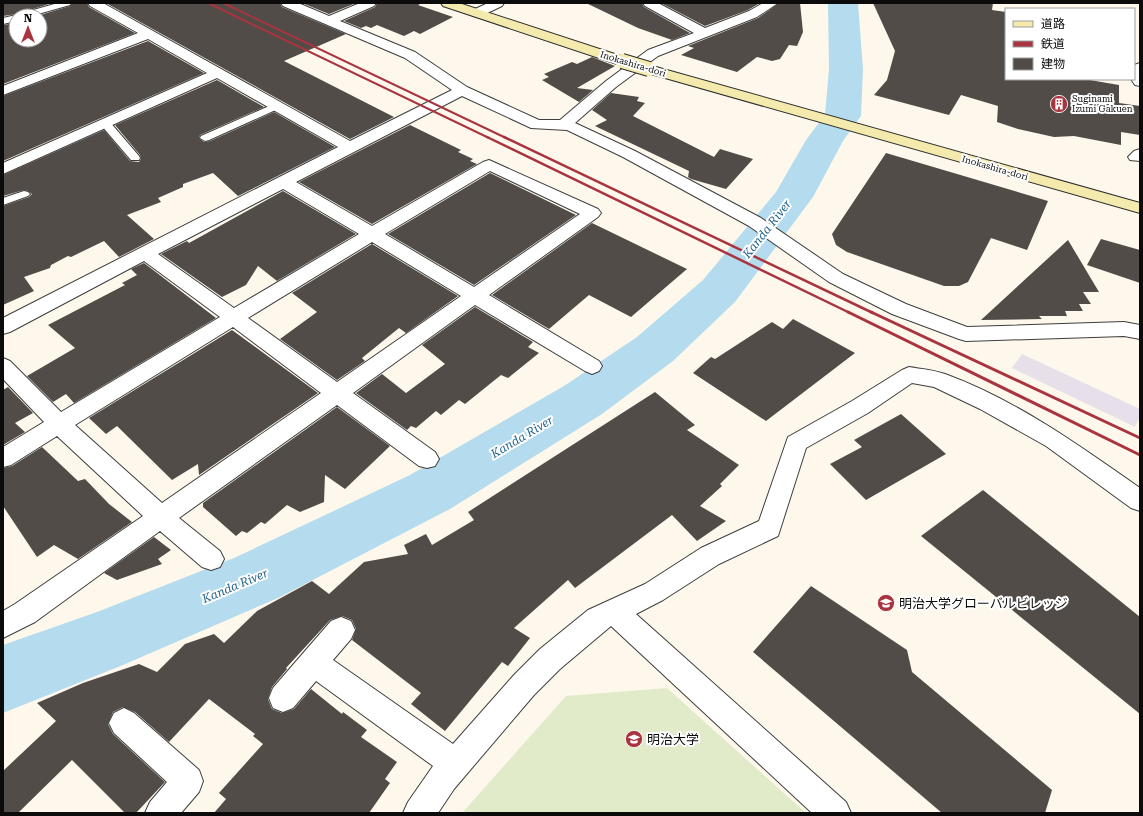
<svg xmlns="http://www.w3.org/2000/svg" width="1143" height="816" viewBox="0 0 1143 816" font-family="'Roboto Serif','Noto Sans JP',serif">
	<rect width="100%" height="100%" fill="#fdf8eb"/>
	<path fill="#e7dfe9" d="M1022,354L1140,409V417L1135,427L1012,368Z"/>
	<path fill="#e1ebc9" d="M667,688L806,813H462L566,696Z"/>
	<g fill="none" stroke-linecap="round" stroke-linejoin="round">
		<path fill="#b5dcee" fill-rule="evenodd" d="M828,3H858L863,69L861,116L843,141L813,197L735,302L673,361L602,414L450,509L278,598L123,665L3,713V645L97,612L234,558L410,475L564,386L637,337L703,280L776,192L806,140L825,115L829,69Z"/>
	</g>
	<g fill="#524c48">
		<path d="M3,3H52L17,14L3,16Z"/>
		<path d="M72,3H87L89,7L135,33L3,84V25L16,23V40H40V16H37L70,6Z"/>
		<path d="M106,3H280L282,7L346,34L284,61L394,117L350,139Z"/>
		<path d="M302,3H356L329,14Z"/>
		<path d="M377,3H422L418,5L453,17L420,34L414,31L404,36L377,25L371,28L366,26L361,28L344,21L375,7Z"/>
		<path d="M586,3H642L644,7L690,33L672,40L638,28Z"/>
		<path d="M661,3H760L748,10L705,26Z"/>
		<path d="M779,3H800L803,32L797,46L789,45L780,59L772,61L757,57L737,72L681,55L694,48L688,46L758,18Z"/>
		<path d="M873,3H993L992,10L1006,12V79H1084L1119,85V103L1140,106V135L1121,132V145L1074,136L1054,137L1018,129L997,122L998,106L961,95L949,115L874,95L887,80L895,51Z"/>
		<path d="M148,41L204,73L3,161V96Z"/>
		<path d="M592,57L615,66L577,88L593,90L579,102L542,80L549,77L544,74L572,62L577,64Z"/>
		<path d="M217,80L264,107L200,135L199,138L204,142L210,141L274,112L335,147L238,196L213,173L183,184V187L158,198L161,202L127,215L154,239L119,257L104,241L71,257L68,256L51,265L50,268L24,277L34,291L3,305V206L29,197L32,194L28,191L24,190L3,196V175L104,130L130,161L139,162L141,159L140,155L115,125Z"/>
		<path d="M611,93L639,97L637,101L645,103L633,116L714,157L720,149L753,159L726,189L691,179L688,177L689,171L595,126L607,120L592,110Z"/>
		<path d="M410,125L461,150L458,152L473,159L470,161L477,164L372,224L299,182Z"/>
		<path d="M886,153L1048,201L1027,250L991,238L968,282L959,286H944L847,252L836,245L832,234Z"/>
		<path d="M490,173L576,215L474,285L388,234Z"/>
		<path d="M283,191L356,234L277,281L258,266L246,285L222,297L161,254L187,241L189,243Z"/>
		<path d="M592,223L687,269L631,317L589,295L549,329L492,295Z"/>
		<path d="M1101,239L1140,250V283L1087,265Z"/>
		<path d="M1068,240L1099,292H1083L1091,304H1079L1083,311H1065L1067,316H1039L1042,319L981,320Z"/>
		<path d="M372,244L458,296L406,333L399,328L362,358L365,361L337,380L280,339L317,312L292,293Z"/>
		<path d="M144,263L216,318L74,403L66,394L53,402L27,376L75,348L48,325L125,285L122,283L137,275L131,269Z"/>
		<path d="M475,307L533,342L528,347L539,353L508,378L501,375L465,404L459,400L441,415L436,411L416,428L411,426L407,430L356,393L382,374L406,393L445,364L422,345Z"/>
		<path d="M793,319L855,353L766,421L693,373L711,357L715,359L772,322L783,329Z"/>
		<path d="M232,330L318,393L199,475L198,464L172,480L117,426L106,434L89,418Z"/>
		<path d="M8,387L33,413L15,423L25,432L3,445V390Z"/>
		<path d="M655,392L695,425L687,430L739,465L720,484L722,486L700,506L726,521L697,541L672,515L575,588L568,580L514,628L530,638L508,666L502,662L445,731L411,704L421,693L352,640L356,629L352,620L342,616L330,620L286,668L287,669L272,687L268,699L272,709L282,713L294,709L311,689L342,714L343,712L367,730L361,737L397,762L385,779L390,783L369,813H214L226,799L219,793L263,744L253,736L255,734L209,699L169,742L135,712L123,707L113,712L108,724L113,734L165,782L136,813H125L72,760L18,813H3V771L56,721L37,703L83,683L139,664L157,672L185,644L214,634L224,643L257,611L312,581L329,594L364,562L408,554L404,545L426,534L432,545L474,520L468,512Z"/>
		<path d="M337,407L390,446L345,489L325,475L324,502L300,512L287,505L265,524L261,522L247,533L242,531L236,536L203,507V503Z"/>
		<path d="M901,414L946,454L866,500L830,464L862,447L854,440Z"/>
		<path d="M42,447L78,481L85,479L109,504L132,522L78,559L54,545L37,557L3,506V468L12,466Z"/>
		<path d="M983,490L1140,617V714L921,536Z"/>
		<path d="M154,537L171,550L158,559L162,564L117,580L104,573Z"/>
		<path d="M811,586L907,650L912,672L1052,790L1045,813H942L753,652Z"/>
	</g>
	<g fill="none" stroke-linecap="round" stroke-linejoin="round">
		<defs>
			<g id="lane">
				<path d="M58,3H71L70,5L31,16H16V21L3,24V18L16,15L18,16L19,14Z"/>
				<path d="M276,103L281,106L280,108L209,140L205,141L200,138L201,136Z"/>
				<path d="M105,120L109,121L139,156L140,158L139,160H131L101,125L100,123Z"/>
				<path d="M24,191L28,192L30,194L28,196L3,205V198Z"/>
			</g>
			<g id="street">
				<path d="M88,3H103L350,141L452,90L405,58L283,6L281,3H298L329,16L360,3H376L374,6L340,21L415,52L467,87L539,120H560L606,81L648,50L694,33L645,6L643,3H658L705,28L749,11L763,3H778L757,17L658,56L616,87L575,123L635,151L761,218L843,274L906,304L967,327L1124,322L1140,325V339L1124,336L966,341L959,339L892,314L829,282L749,226L623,157L567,130L531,128L462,96L296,182L372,226L483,162L489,160L598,209L601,213L598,217L489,295L599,361L602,366L599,371L592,374L585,371L475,305L353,393L435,452L439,459L435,466L427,468L419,466L337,405L179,518L220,551L224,559L220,567L211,570L202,567L160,531L35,622L3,638V611L15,604L143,516L57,436L11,465L3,467V447L44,422L3,379V358L10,361L61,412L220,317L144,261L10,332L3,334V318L338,147L217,78L3,174V163L207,73L148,39L3,95V86L138,33L90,6ZM490,171L580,214L474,287L385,234ZM283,189L359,234L234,308L158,254ZM372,242L461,296L337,382L248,318ZM233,327L321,393L162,503L75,425Z"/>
				<path d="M488,3H504L502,6L481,16H473L471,13L473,10Z"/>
				<path d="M1140,63V86L1135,85L1131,79H1134V65Z"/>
				<path d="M1140,149V161L1130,160L1128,157L1134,151Z"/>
				<path d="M909,367C921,369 934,370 945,374C1016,400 1079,445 1140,488V511L1131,508L1046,446L980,409L934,387L912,383L868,413L806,448L778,536L719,564L663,600L636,614L846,802L851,813H812L611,626L560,669L534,695L454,789L438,813H403L408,802L433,766L316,681L293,708L283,712L273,708L269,698L273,688L331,621L341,617L351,621L355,630L351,639L333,660L453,744L514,675L540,649L588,610L645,584L701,548L759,521L788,437L852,401L902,370Z"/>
				<path d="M124,708L134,713L199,770L203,781L199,792L181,813H145L150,802L167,782L114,733L109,723L114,713Z"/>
			</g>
			<g id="secondary">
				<path d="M441,3H459L627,58L629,61L627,64L622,65L617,64L443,6Z"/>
				<path d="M649,65L1140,203V213L644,72L642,69L644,66Z"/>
			</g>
		</defs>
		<use href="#lane" stroke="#3e3e3e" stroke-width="2"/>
		<use href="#street" stroke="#3e3e3e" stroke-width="2"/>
		<use href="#secondary" stroke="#2d2d2d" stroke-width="2"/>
		<use href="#lane" fill="#fff" fill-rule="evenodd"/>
		<use href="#street" fill="#fff" fill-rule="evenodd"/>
		<use href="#secondary" fill="#f5eaad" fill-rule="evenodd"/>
		<g stroke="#a9343f" stroke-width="2">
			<path d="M208,3L489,138"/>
			<path d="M223,3L506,138"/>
		</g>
		<g stroke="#a9343f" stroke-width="2.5">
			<path d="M487,137L850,313"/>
			<path d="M504,137L873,313"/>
		</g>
		<g stroke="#a9343f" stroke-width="3">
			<path d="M848,312L1140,455"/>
			<path d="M871,312L1140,438"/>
		</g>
		<defs>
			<path id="secondary-bridge" d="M622,61L649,69"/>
		</defs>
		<use href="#secondary-bridge" stroke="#2d2d2d" stroke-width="16" stroke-linecap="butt"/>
		<use href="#secondary-bridge" stroke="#f5eaad" stroke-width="14"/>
	</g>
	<defs>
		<symbol id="building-disc" viewBox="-11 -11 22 22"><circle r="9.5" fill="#a9343f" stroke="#fff"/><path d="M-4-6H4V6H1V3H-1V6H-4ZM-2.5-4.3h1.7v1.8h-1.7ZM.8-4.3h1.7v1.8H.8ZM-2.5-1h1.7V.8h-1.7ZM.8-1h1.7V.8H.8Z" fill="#fff"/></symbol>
		<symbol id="university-disc" viewBox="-11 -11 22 22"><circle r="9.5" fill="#a9343f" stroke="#fff"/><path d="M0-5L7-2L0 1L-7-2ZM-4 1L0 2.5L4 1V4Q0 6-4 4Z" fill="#fff"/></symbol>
	</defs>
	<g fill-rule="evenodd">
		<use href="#building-disc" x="1049" y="94" width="20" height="20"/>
		<use href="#university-disc" x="876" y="593" width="20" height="20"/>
		<use href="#university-disc" x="624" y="729" width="20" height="20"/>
	</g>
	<g text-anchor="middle" stroke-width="4" stroke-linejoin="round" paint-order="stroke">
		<g font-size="9" fill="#0b0b0b" stroke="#fff">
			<text transform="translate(633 64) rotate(17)" y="3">Inokashira-dori</text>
			<text transform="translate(995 168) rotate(16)" y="3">Inokashira-dori</text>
		</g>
		<g font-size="9" fill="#0b0b0b" stroke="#fff" text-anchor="start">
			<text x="1072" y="102">Suginami<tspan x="1072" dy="10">Izumi Gakuen</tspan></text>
		</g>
		<g font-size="12" font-style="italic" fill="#24648c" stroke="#fff">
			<text transform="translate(767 229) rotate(-52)" y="4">Kanda River</text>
			<text transform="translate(522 437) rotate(-31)" y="4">Kanda River</text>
			<text transform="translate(235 586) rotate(-23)" y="4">Kanda River</text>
		</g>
		<g font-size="13" fill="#0b0b0b" stroke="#fff" text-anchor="start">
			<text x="899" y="608">明治大学グローバルビレッジ</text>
			<text x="647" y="744">明治大学</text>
		</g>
	</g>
	<rect width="1143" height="816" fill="none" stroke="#0b0b0b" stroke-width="8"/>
	<rect x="1005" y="8" width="130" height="72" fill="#ffffff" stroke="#9d9d9d"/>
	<rect x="1013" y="21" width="20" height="6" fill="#f5eaad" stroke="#9d9d9d"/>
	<text x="1041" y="28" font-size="12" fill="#0b0b0b">道路</text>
	<rect x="1013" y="41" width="20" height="6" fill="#a9343f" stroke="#9d9d9d"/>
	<text x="1041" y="48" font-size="12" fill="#0b0b0b">鉄道</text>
	<rect x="1013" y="58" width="20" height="12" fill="#524c48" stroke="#9d9d9d"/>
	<text x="1041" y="68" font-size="12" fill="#0b0b0b">建物</text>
	<g transform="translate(28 28)"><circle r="19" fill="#ffffff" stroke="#9d9d9d"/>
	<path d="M0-3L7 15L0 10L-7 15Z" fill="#a9343f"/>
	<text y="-6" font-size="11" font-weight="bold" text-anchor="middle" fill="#0b0b0b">N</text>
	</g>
</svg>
